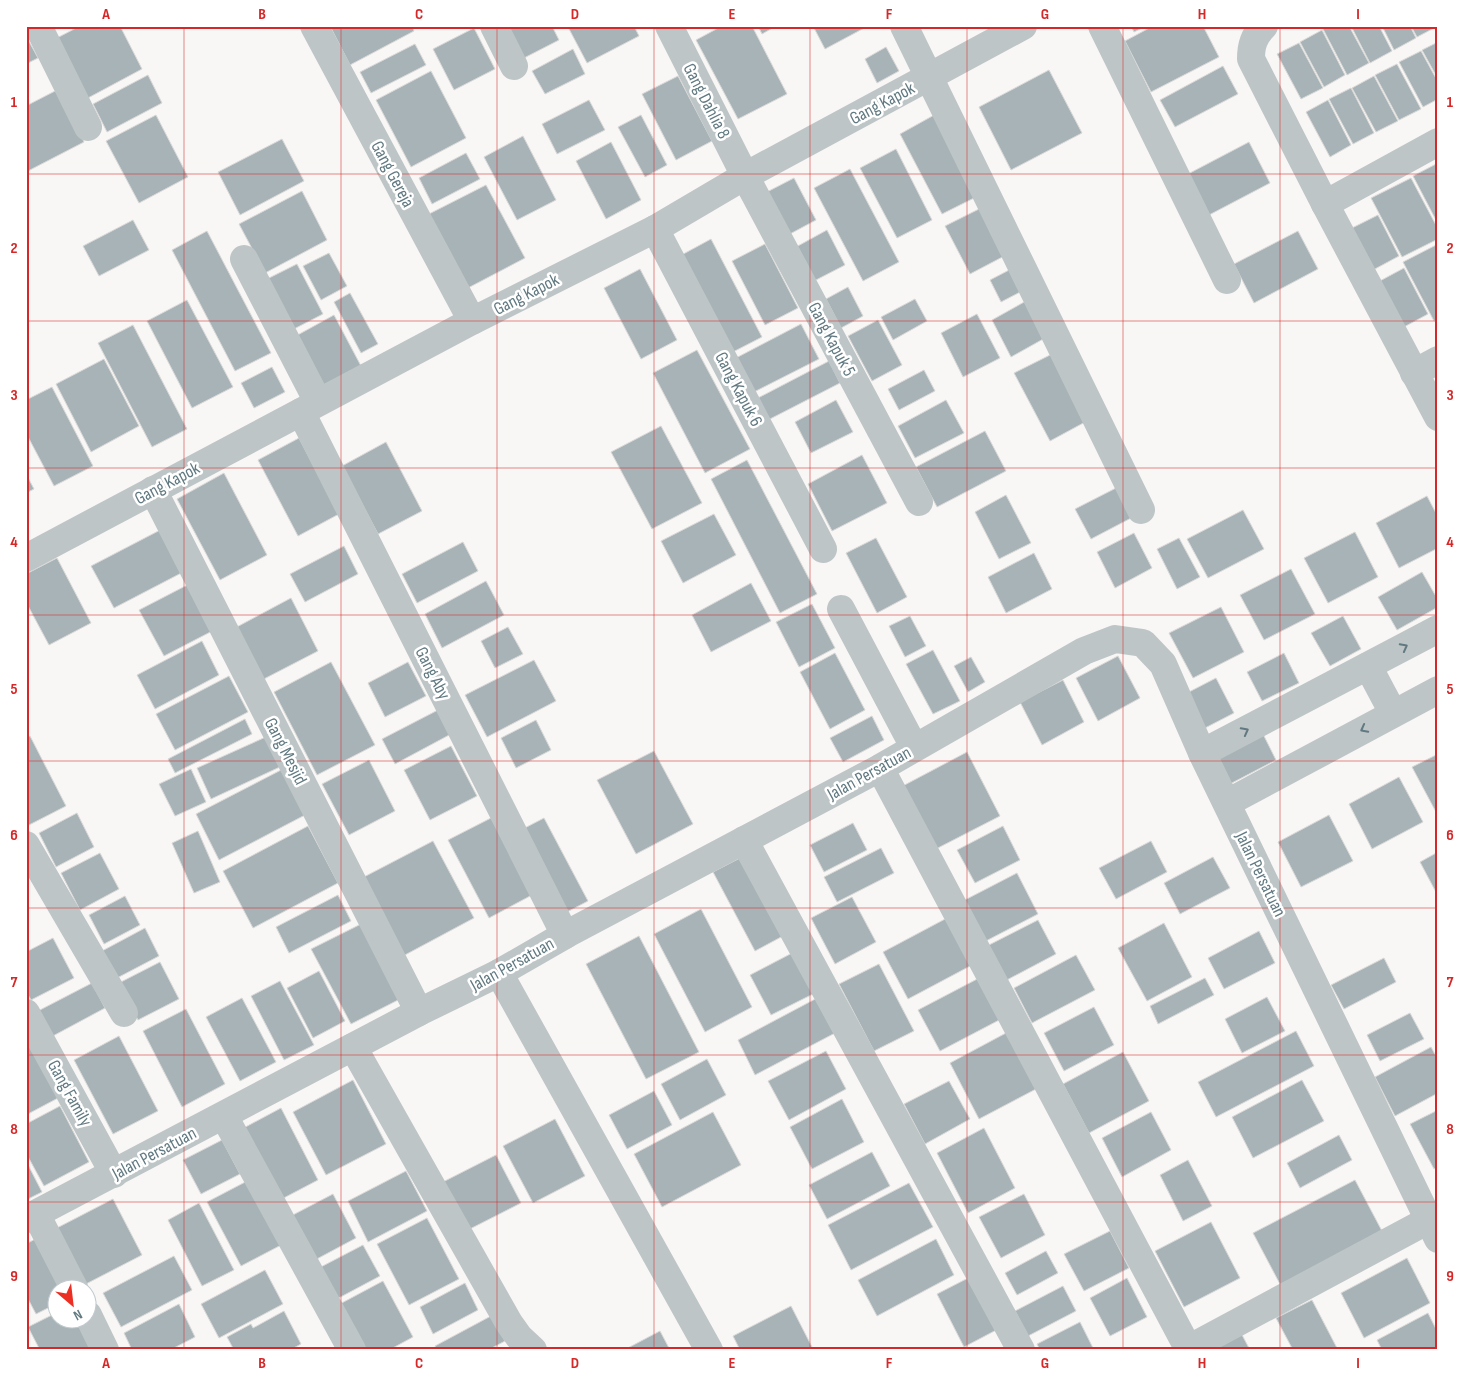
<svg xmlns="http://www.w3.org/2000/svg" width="1464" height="1376" viewBox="0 0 1464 1376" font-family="'Sofia Sans Condensed',sans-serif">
	<rect width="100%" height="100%" fill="#f8f7f5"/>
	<g fill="#a7b3b7" stroke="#dad9d7">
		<path d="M80,26H120L142,69L86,99L55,39Z"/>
		<path d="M330,26H412L414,31L350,65Z"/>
		<path d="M508,26H552L559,40L524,58Z"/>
		<path d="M569,26H634L639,36L587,63L568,27Z"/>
		<path d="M722,26H752L787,94L738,119L696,40Z"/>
		<path d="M758,26H776L762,34Z"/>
		<path d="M813,26H868L825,49Z"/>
		<path d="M1131,26H1146L1134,32Z"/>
		<path d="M1153,26H1203L1219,57L1151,92L1125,41Z"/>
		<path d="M1330,26H1349L1369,63L1347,75L1323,29Z"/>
		<path d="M1351,26H1379L1392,51L1370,63Z"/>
		<path d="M1382,26H1410L1416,38L1394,50Z"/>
		<path d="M1411,26H1438L1417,37Z"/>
		<path d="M474,28L495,69L454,90L433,49Z"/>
		<path d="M1322,30L1345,75L1324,87L1300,42Z"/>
		<path d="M26,36L38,58L26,64Z"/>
		<path d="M1438,42V79L1422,50Z"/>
		<path d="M1299,43L1323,88L1301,99L1277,54Z"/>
		<path d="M415,44L426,65L371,93L360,72Z"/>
		<path d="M886,47L899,71L877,83L865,59Z"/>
		<path d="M573,49L585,74L545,94L532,71Z"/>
		<path d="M1421,51L1438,82V99L1423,107L1399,62Z"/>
		<path d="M1397,64L1421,109L1399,120L1375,75Z"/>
		<path d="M1223,66L1238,94L1175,127L1160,100Z"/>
		<path d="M1049,70L1082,133L1011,170L979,107Z"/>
		<path d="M431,71L466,138L411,167L376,100Z"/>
		<path d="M148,75L162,103L107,132L93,104Z"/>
		<path d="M678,76L712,141L676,160L642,94Z"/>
		<path d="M1374,76L1398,121L1376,132L1352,88Z"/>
		<path d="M1351,88L1374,133L1353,144L1329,99Z"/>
		<path d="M57,90L84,142L26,172V106Z"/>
		<path d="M589,100L605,130L557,154L542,124Z"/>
		<path d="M1328,100L1351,145L1330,157L1306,112Z"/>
		<path d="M936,114L978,196L942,214L900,134Z"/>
		<path d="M156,115L188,177L139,203L106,141Z"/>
		<path d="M641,115L667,165L645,177L618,127Z"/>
		<path d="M523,136L556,200L517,220L484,157Z"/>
		<path d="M282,139L304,181L240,215L218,172Z"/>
		<path d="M611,142L641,200L606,219L576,161Z"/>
		<path d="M1249,142L1270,183L1209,215L1188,174Z"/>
		<path d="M896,149L932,220L897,238L860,168Z"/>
		<path d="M466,153L480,179L432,204L419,178Z"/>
		<path d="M1438,163V224L1413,176Z"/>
		<path d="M850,169L899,262L863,281L814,188Z"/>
		<path d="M794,178L816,220L788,235L765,193Z"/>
		<path d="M1411,178L1438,229V239L1402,257L1371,198Z"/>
		<path d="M486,185L525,258L466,289L427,215Z"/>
		<path d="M302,191L327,240L265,273L239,224Z"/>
		<path d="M985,206L1010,253L970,274L945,226Z"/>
		<path d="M1378,215L1399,256L1373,270L1352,228Z"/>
		<path d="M133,220L149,250L99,276L83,246Z"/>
		<path d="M827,230L845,265L814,281L796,247Z"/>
		<path d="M207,231L271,353L235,371L172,250Z"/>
		<path d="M1298,231L1318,269L1254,303L1234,264Z"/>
		<path d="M711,239L762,337L727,355L676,258Z"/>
		<path d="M765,244L798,308L765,325L732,261Z"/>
		<path d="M1438,244V319L1434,321L1403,262Z"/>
		<path d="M329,253L347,286L321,300L303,266Z"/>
		<path d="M297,264L323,314L290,331L263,281Z"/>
		<path d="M1013,268L1024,290L1001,302L990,280Z"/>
		<path d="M1404,268L1428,314L1402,328L1378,282Z"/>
		<path d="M640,269L677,340L641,359L604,288Z"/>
		<path d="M848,287L863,316L841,328L826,299Z"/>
		<path d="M350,293L378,344L361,353L334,302Z"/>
		<path d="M915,299L927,321L893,340L881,317Z"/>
		<path d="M187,300L233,387L192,408L147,321Z"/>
		<path d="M1026,301L1045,338L1011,357L992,320Z"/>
		<path d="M977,314L1000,358L963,377L941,333Z"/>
		<path d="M334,315L361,366L320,387L294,337Z"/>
		<path d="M878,320L902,365L872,381L848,336Z"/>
		<path d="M801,324L819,359L752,393L734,359Z"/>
		<path d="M133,325L187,429L152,447L98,343Z"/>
		<path d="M697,350L750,449L705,473L653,373Z"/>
		<path d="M1052,354L1087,421L1050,441L1014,373Z"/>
		<path d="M104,359L139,426L91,452L56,384Z"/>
		<path d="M829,361L840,383L768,420L756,399Z"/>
		<path d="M272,367L285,392L254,408L241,383Z"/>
		<path d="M924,370L935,391L899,410L888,389Z"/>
		<path d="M52,387L93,466L54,486L26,433V400Z"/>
		<path d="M836,400L853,432L811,453L795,422Z"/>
		<path d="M946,400L964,433L915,458L898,426Z"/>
		<path d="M661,426L702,503L652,529L611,452Z"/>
		<path d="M985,431L1006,471L937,507L916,467Z"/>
		<path d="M299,438L339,514L298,536L258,460Z"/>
		<path d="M386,442L422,511L378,534L342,466Z"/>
		<path d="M862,455L887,503L832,531L808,484Z"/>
		<path d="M747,460L817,594L780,613L711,479Z"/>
		<path d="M224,473L267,555L220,580L177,499Z"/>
		<path d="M26,474L34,489L26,493Z"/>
		<path d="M1118,487L1133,517L1091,539L1075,509Z"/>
		<path d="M1006,495L1031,543L999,559L975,512Z"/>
		<path d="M1427,496L1438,517V548L1399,568L1376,523Z"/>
		<path d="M1243,510L1264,549L1208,578L1187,539Z"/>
		<path d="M714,514L736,555L683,583L661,541Z"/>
		<path d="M166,527L189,569L114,608L91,566Z"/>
		<path d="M1355,532L1378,577L1328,603L1304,558Z"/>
		<path d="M1134,533L1152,568L1115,588L1097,552Z"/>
		<path d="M876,538L907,597L877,613L846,553Z"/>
		<path d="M1179,538L1200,577L1177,589L1157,549Z"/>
		<path d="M463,542L478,571L417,603L402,574Z"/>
		<path d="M344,546L358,574L305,602L290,574Z"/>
		<path d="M1034,553L1052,589L1006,613L988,577Z"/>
		<path d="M57,558L91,623L49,645L26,602V574Z"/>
		<path d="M1291,569L1315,614L1264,640L1240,595Z"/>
		<path d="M1422,572L1438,600V607L1397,630L1378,597Z"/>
		<path d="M195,581L220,627L164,656L139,610Z"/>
		<path d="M486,581L504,615L442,648L425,614Z"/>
		<path d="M751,583L771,621L711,652L692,615Z"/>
		<path d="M291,598L318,651L260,681L233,629Z"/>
		<path d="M812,604L835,648L799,667L776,622Z"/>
		<path d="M1221,607L1244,652L1193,678L1169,633Z"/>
		<path d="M910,616L926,646L905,657L889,626Z"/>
		<path d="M1343,616L1361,649L1330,666L1311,633Z"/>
		<path d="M508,627L523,654L495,668L481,641Z"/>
		<path d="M202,641L219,675L155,709L137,675Z"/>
		<path d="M933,650L960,701L933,714L906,664Z"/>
		<path d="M835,653L865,710L830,729L800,672Z"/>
		<path d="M1284,653L1299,683L1262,701L1247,672Z"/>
		<path d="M1118,656L1140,698L1098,721L1076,678Z"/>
		<path d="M971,657L985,682L968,692L954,666Z"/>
		<path d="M534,660L556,701L487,737L465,695Z"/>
		<path d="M331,662L375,745L317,775L274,692Z"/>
		<path d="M408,662L426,696L385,717L368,683Z"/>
		<path d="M229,676L248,712L175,750L156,714Z"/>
		<path d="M1216,678L1234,713L1205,728L1187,693Z"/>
		<path d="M1063,680L1084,722L1042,745L1020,702Z"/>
		<path d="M438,710L451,734L395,764L382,739Z"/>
		<path d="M872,716L884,740L843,762L830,738Z"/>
		<path d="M245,719L252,734L175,773L168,759Z"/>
		<path d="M536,720L551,750L516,768L501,738Z"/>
		<path d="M1261,730L1276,760L1228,785L1213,756Z"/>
		<path d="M30,736L66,806L29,825L26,821V738Z"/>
		<path d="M268,736L282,766L211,799L197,768Z"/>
		<path d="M451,746L477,796L430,820L404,770Z"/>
		<path d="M654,751L693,824L636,854L597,780Z"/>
		<path d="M967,752L1000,816L930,852L897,789Z"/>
		<path d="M1438,754V811L1436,812L1412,767Z"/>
		<path d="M369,760L395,811L349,835L322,784Z"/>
		<path d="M191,769L206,802L175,816L159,784Z"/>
		<path d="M281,770L305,815L219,860L196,814Z"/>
		<path d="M1399,777L1423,822L1372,849L1349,804Z"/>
		<path d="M77,813L94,847L56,867L39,833Z"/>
		<path d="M1329,815L1353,861L1301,887L1278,842Z"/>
		<path d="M491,818L532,895L489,918L448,840Z"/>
		<path d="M544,818L588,901L563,914L519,831Z"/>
		<path d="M853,823L867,850L824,872L810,845Z"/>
		<path d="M308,826L338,883L253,928L223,871Z"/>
		<path d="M1003,826L1020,860L975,883L957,850Z"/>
		<path d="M198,831L220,882L194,893L172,843Z"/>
		<path d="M433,841L474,918L403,956L362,878Z"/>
		<path d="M1151,841L1167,872L1116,899L1099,868Z"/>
		<path d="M881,848L894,873L837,902L824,877Z"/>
		<path d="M1438,852V896L1420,862Z"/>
		<path d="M100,853L119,889L80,910L61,873Z"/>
		<path d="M742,857L783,936L755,951L713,872Z"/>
		<path d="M1213,857L1230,888L1180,914L1164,883Z"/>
		<path d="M1017,873L1038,914L982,943L961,902Z"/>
		<path d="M338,895L351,921L289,953L276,927Z"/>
		<path d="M125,896L140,925L104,944L89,915Z"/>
		<path d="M852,897L876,942L835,964L811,918Z"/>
		<path d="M701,909L752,1007L705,1032L654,934Z"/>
		<path d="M947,918L972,965L908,999L883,952Z"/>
		<path d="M1038,920L1056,954L1003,982L985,947Z"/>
		<path d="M363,923L402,998L351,1024L311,949Z"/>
		<path d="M1164,923L1192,977L1147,1001L1118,948Z"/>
		<path d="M145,928L159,956L117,978L102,951Z"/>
		<path d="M1259,931L1275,963L1224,989L1208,958Z"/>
		<path d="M639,936L699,1052L646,1079L586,964Z"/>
		<path d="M53,938L74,978L31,1000L26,991V952Z"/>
		<path d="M796,951L817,992L771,1015L750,975Z"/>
		<path d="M1076,955L1095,990L1032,1023L1014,988Z"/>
		<path d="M1384,958L1396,982L1344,1009L1331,985Z"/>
		<path d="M160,962L179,999L138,1020L119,983Z"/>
		<path d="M879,964L914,1031L874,1051L839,984Z"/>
		<path d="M319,971L345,1021L313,1038L287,988Z"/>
		<path d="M981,977L1003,1018L940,1051L918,1010Z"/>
		<path d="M1205,978L1214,995L1158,1024L1150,1006Z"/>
		<path d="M280,981L314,1045L284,1060L251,996Z"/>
		<path d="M92,983L105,1008L51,1037L38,1011Z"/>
		<path d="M819,997L837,1032L755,1075L738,1040Z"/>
		<path d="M1267,997L1285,1031L1242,1053L1225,1019Z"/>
		<path d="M242,998L276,1062L240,1081L206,1017Z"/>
		<path d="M1094,1007L1114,1045L1064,1071L1044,1033Z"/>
		<path d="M186,1009L225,1084L182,1107L143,1031Z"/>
		<path d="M1410,1013L1424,1039L1380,1061L1367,1035Z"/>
		<path d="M1296,1031L1314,1066L1216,1117L1198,1082Z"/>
		<path d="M1006,1033L1036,1089L979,1119L950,1063Z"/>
		<path d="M119,1036L158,1111L113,1134L74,1060Z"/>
		<path d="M26,1037L58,1098L26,1115Z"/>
		<path d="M1431,1047L1438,1060V1093L1395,1116L1375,1077Z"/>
		<path d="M826,1051L846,1089L789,1120L768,1081Z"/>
		<path d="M1123,1052L1149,1101L1089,1133L1063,1084Z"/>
		<path d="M707,1059L726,1095L680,1120L661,1084Z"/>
		<path d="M353,1080L386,1144L326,1175L293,1112Z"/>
		<path d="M1302,1080L1324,1121L1253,1158L1232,1117Z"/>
		<path d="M949,1081L970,1119L925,1144L904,1104Z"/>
		<path d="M654,1091L672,1125L627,1149L609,1115Z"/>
		<path d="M842,1099L864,1142L812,1169L790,1127Z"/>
		<path d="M60,1106L89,1162L44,1186L26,1153V1124Z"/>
		<path d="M281,1108L318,1180L276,1202L238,1131Z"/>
		<path d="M1438,1110V1167L1434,1169L1410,1124Z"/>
		<path d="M713,1112L741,1165L662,1207L634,1154Z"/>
		<path d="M1151,1112L1171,1150L1122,1177L1102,1138Z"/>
		<path d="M555,1119L585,1176L533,1203L503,1146Z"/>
		<path d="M984,1128L1015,1188L968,1213L937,1153Z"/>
		<path d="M1339,1135L1352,1160L1300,1188L1287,1163Z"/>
		<path d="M222,1140L240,1174L201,1194L183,1160Z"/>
		<path d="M872,1152L890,1186L827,1219L809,1185Z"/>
		<path d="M496,1155L521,1203L464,1232L439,1184Z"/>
		<path d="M1188,1160L1212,1206L1183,1221L1160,1175Z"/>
		<path d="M26,1161L42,1192L26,1200Z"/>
		<path d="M406,1171L427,1211L368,1242L348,1201Z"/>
		<path d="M251,1179L285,1243L241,1266L207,1202Z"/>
		<path d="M1355,1180L1383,1233L1281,1286L1253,1233Z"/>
		<path d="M909,1183L933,1227L851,1270L828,1225Z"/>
		<path d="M333,1194L356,1238L313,1261L289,1217Z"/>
		<path d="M1024,1194L1045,1235L1001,1258L979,1217Z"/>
		<path d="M113,1199L142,1255L82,1286L53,1230Z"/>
		<path d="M199,1203L234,1270L202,1286L168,1220Z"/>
		<path d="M427,1218L459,1279L409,1305L377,1244Z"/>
		<path d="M1211,1222L1240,1278L1184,1307L1155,1251Z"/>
		<path d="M1110,1231L1129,1268L1084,1291L1064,1254Z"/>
		<path d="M39,1237L66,1288H58V1303L36,1314L26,1295V1244Z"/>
		<path d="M936,1239L954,1275L877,1316L858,1280Z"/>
		<path d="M363,1245L380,1276L333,1301L317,1269Z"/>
		<path d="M1046,1251L1058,1273L1017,1295L1005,1273Z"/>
		<path d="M174,1256L192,1290L121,1327L103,1293Z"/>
		<path d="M1407,1258L1430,1303L1364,1338L1341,1293Z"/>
		<path d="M265,1270L283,1304L219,1338L201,1304Z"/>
		<path d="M974,1275L1002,1327L964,1347L937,1294Z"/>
		<path d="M1127,1278L1147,1317L1110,1336L1090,1298Z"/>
		<path d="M383,1281L413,1337L389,1350H361L338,1305Z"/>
		<path d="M465,1283L478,1310L433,1334L420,1307Z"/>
		<path d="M1063,1286L1076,1311L1028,1336L1015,1311Z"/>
		<path d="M1312,1300L1338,1350H1293L1276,1318Z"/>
		<path d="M179,1304L195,1337L170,1350H132L124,1333Z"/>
		<path d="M791,1306L813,1349L740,1350L733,1336Z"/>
		<path d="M284,1311L301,1344L290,1350H234L227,1337L251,1324L253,1328Z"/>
		<path d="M58,1312V1318H79L95,1350H40L28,1327Z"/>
		<path d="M1428,1313L1438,1333V1347L1433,1350H1382L1377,1340Z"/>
		<path d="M491,1316L505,1341L488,1350H437L435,1346Z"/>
		<path d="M1080,1322L1094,1350H1040L1037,1344Z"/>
		<path d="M660,1331L670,1350H624Z"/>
		<path d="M1241,1333L1250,1350H1209Z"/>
	</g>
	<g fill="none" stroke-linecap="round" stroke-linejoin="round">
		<g stroke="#bec5c7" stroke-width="28">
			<path d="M38,26L88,127"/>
			<path d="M314,26L472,321"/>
			<path d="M494,26L514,66"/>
			<path d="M669,26L745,176L919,502"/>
			<path d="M904,26L1141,510"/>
			<path d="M1102,26L1227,280"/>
			<path d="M1264,26C1254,36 1251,45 1251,59L1325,204L1438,417"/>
			<path d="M1325,204L1438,142"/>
			<path d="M655,229L823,549"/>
			<path d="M244,259L318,402"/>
			<path d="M1414,373L1438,360"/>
			<path d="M301,412L565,935"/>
			<path d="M153,490L419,1012"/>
			<path d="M26,558L472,321L655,229L745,176L1023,26"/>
			<path d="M841,609L914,747"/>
			<path d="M1368,666L1393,713"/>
			<path d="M1202,753L1438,629"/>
			<path d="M880,768L1189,1350"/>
			<path d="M1227,803L1438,690"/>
			<path d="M744,840L1021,1350"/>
			<path d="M26,845L124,1013"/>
			<path d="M499,973L709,1350"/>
			<path d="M26,1013L114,1174"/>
			<path d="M353,1047L509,1323L519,1337L533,1350"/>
			<path d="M224,1116L352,1350"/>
			<path d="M36,1214L74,1288"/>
			<path d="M26,1219L419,1012L499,973L565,935L880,768L1084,651L1115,639L1143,643L1163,664L1202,753L1438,1239"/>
			<path d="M88,1315L105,1350"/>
			<path d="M1186,1350L1438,1215"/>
		</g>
	</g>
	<defs><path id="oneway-chevron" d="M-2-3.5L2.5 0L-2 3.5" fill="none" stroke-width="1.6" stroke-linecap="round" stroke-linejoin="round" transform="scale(1.25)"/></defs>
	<g stroke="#617981">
		<use href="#oneway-chevron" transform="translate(1404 647) rotate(-28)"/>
		<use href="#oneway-chevron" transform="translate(1364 729) rotate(152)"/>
		<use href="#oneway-chevron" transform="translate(1245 731) rotate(-28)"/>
	</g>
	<path fill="none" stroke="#d62828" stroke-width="1" stroke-opacity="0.55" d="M184,26V1350M341,26V1350M497,26V1350M654,26V1350M810,26V1350M967,26V1350M1123,26V1350M1280,26V1350M26,174H1438M26,321H1438M26,468H1438M26,615H1438M26,761H1438M26,908H1438M26,1055H1438M26,1202H1438"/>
	<g text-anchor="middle" stroke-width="5" stroke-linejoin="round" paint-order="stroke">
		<g font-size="18" fill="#617981" stroke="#fff">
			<text transform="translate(707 101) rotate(63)" y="6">Gang Dahlia 8</text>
			<text transform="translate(882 103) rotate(-28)" y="6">Gang Kapok</text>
			<text transform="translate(393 174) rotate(62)" y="6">Gang Gereja</text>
			<text transform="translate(526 294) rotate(-27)" y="6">Gang Kapok</text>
			<text transform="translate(832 339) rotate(62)" y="6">Gang Kapuk 5</text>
			<text transform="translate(739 389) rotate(62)" y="6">Gang Kapuk 6</text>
			<text transform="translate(167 483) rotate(-28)" y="6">Gang Kapok</text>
			<text transform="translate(433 673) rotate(63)" y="6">Gang Aby</text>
			<text transform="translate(286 751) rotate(63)" y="6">Gang Mesjid</text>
			<text transform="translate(869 773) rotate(-29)" y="6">Jalan Persatuan</text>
			<text transform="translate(1261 874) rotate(64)" y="6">Jalan Persatuan</text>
			<text transform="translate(512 964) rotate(-29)" y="6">Jalan Persatuan</text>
			<text transform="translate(70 1093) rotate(61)" y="6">Gang Family</text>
			<text transform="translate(154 1153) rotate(-28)" y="6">Jalan Persatuan</text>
		</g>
	</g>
	<rect width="1464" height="1376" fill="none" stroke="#ffffff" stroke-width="55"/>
	<g transform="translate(72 1304) rotate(152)"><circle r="24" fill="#ffffff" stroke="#c0c9cd"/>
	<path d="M0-4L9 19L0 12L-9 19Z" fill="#eb2f22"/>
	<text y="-8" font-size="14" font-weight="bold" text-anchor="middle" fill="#617981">N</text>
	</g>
	<rect x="28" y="28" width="1408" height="1320" fill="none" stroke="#d62828" stroke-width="2"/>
	<g font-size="16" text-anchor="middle" font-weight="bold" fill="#d62828">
		<text x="106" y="19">A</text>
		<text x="262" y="19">B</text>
		<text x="419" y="19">C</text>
		<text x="575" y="19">D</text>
		<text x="732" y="19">E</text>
		<text x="889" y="19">F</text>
		<text x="1045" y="19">G</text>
		<text x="1202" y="19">H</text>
		<text x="1358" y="19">I</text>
		<text x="14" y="107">1</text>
		<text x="1450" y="107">1</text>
		<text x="14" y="253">2</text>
		<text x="1450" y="253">2</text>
		<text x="14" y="400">3</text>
		<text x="1450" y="400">3</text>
		<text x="14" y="547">4</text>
		<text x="1450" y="547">4</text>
		<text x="14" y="694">5</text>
		<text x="1450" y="694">5</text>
		<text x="14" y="840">6</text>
		<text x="1450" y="840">6</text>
		<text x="14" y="987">7</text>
		<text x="1450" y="987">7</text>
		<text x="14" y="1134">8</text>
		<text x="1450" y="1134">8</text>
		<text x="14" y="1281">9</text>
		<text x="1450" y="1281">9</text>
		<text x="106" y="1368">A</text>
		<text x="262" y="1368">B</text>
		<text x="419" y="1368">C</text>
		<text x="575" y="1368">D</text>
		<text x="732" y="1368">E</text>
		<text x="889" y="1368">F</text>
		<text x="1045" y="1368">G</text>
		<text x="1202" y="1368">H</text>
		<text x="1358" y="1368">I</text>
	</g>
</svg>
